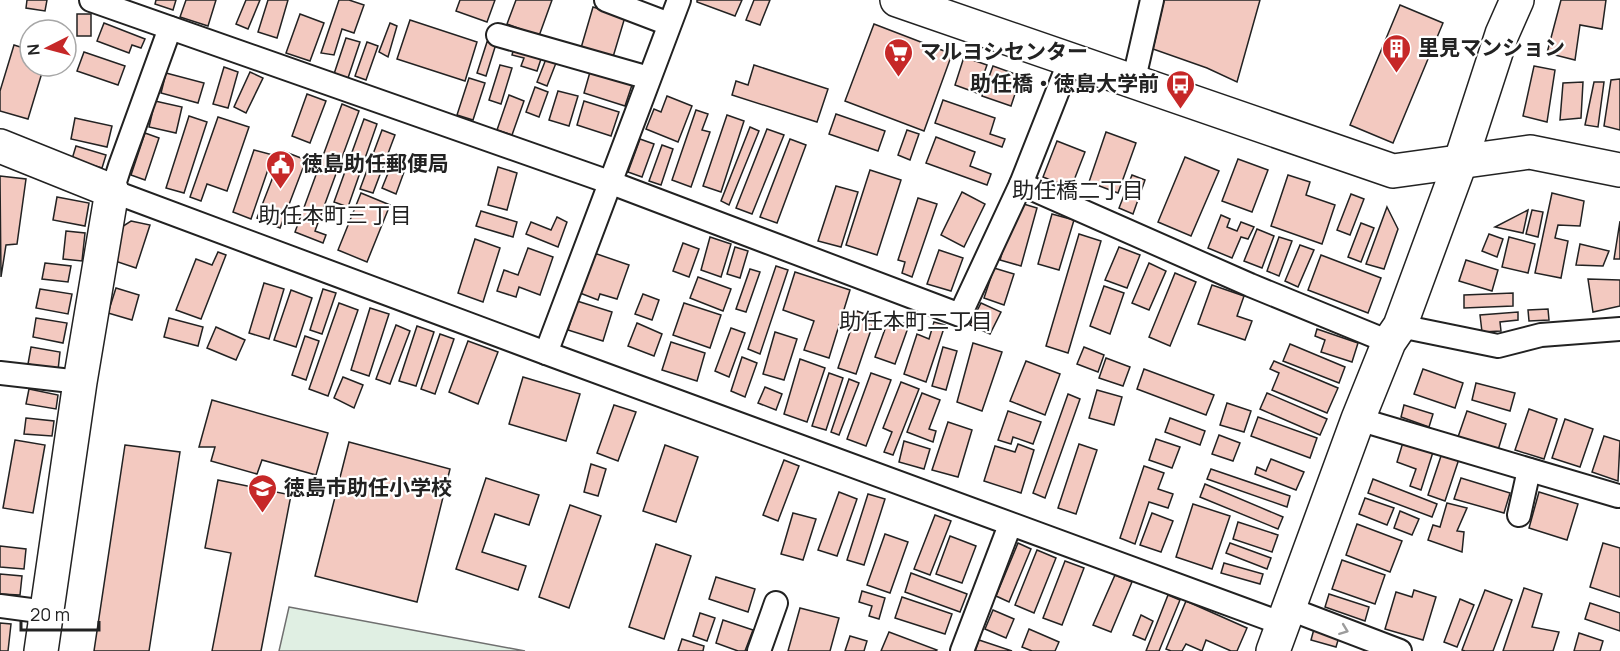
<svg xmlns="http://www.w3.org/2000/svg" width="1620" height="651" viewBox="0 0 1620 651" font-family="Manrope,'Noto Sans JP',sans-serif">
	<rect width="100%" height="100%" fill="#fff"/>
	<path fill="#e0efe3" stroke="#6f6f6f" stroke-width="1.5" d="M289,607L525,651H279Z"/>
	<g fill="#f3c9c0" stroke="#222" stroke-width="1.5">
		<path d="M27,0H47L45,11L26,8Z"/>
		<path d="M156,0H176L173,10L155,4Z"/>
		<path d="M186,0H216L208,26L180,17Z"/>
		<path d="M246,0H260L248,29L236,24Z"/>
		<path d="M268,0H288L277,38L258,32Z"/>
		<path d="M339,0H349L364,5L354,33L342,29L334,55L321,53Z"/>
		<path d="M460,0H495L487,22L456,11Z"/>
		<path d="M516,0H552L539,36L507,24Z"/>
		<path d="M697,0H742L735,16L697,2Z"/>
		<path d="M754,0H770L760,25L746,20Z"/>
		<path d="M1164,0H1260L1237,82L1207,68L1153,49Z"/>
		<path d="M1561,0H1606L1602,29L1580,25L1575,60L1547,53Z"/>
		<path d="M1400,5L1443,23L1393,143L1350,125Z"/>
		<path d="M593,7L625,17L613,57L581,48Z"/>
		<rect x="77" y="14" width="14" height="22"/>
		<path d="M300,14L324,23L310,61L286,53Z"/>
		<path d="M410,20L477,42L465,81L397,59Z"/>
		<path d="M104,23L145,39L141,48L132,45L129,53L97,41Z"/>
		<path d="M390,23L397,26L388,57L379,52Z"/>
		<path d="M874,24L952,54L924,131L845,101Z"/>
		<path d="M346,38L360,42L348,78L334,74Z"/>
		<path d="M367,42L378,46L366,80L355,76Z"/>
		<path d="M487,42L496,44L486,76L477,73Z"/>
		<path d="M14,45L30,50V66H44L28,119L0,111V91Z"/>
		<path d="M514,48L542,56L537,71L521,66L524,58L512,55Z"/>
		<path d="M84,52L125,66L118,85L77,71Z"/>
		<path d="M964,57L987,65L977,93L955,85Z"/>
		<path d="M546,59L556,63L547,86L537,82Z"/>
		<path d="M500,65L512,68L501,104L489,100Z"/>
		<path d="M754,65L828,89L817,122L732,95L736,81L748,85Z"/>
		<path d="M993,66L1021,76L1011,106L982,96Z"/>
		<path d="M1534,66L1555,70L1547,122L1523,116Z"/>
		<path d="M224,67L238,72L228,108L213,104Z"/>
		<path d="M250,72L263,78L246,113L234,107Z"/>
		<path d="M590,72L632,85L625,106L584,93Z"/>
		<path d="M166,73L204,83L198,103L161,93Z"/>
		<path d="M469,78L485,83L473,120L457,115Z"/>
		<path d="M1620,79V130L1604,126L1611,80Z"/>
		<path d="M1583,82L1581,118L1560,120L1563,83Z"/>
		<path d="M1594,82H1604L1598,127L1585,125Z"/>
		<path d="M535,87L548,92L539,117L526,112Z"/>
		<path d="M558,91L578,96L569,126L549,120Z"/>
		<path d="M307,94L326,101L310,143L292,136Z"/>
		<path d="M509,95L524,101L512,135L497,130Z"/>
		<path d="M667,96L692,106L678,142L646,129L654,109L661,112Z"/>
		<path d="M943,100L995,118L990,134L1005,139L1002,147L935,123Z"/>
		<path d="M155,101L182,107L176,133L149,127Z"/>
		<path d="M584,101L619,112L611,136L577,125Z"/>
		<path d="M342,104L359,111L315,231L326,235L323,243L295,232Z"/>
		<path d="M696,110L708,114L702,130L710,132L691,187L672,180Z"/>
		<path d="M836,114L885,131L878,151L829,134Z"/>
		<path d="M727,115L744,121L721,192L703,186Z"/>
		<path d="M189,116L207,122L184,193L166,188Z"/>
		<path d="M218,117L249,127L227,191L207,184L201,201L190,197Z"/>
		<path d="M75,118L112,126L107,147L71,139Z"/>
		<path d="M364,119L377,124L348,207L334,202Z"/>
		<path d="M750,127L759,131L729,205L721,201Z"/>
		<path d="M767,129L784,135L752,214L736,208Z"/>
		<path d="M382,130L395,135L373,193L360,189Z"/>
		<path d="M907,130L919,134L910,160L898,155Z"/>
		<path d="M1106,132L1136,143L1118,193L1089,182Z"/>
		<path d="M145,133L159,138L145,180L131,175Z"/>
		<path d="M936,137L975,152L970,166L991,174L987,185L926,163Z"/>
		<path d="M640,139L654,144L642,177L628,172Z"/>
		<path d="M790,139L806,145L777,223L760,217Z"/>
		<path d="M1057,141L1085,152L1071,188L1043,177Z"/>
		<path d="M662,145L673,149L661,185L649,181Z"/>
		<path d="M76,146L106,155L102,168L72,159Z"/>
		<path d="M254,150L273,155L251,219L233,212Z"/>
		<path d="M283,151L306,160L280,228L257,218Z"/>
		<path d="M395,156L408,161L396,194L382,188Z"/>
		<path d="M1185,157L1219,171L1191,236L1158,222Z"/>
		<path d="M1238,159L1268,170L1252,212L1222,201Z"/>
		<path d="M498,167L517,173L507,210L488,205Z"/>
		<path d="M870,170L901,180L877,255L846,245Z"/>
		<path d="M1132,175L1145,180L1133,214L1119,208Z"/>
		<path d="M1288,175L1310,182L1306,195L1335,205L1322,244L1271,226Z"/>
		<path d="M0,176L26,179L17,244L6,245L1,277Z"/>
		<path d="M836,186L858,192L841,247L818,241Z"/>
		<path d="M962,192L985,204L964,247L941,235Z"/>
		<path d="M361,193L390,205L367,262L338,250Z"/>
		<path d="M1552,193L1584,201L1580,226L1558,225L1555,238L1568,241L1561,278L1535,273Z"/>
		<path d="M1351,194L1364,199L1350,235L1337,230Z"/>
		<path d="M57,197L89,203L85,226L53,220Z"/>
		<path d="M918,198L937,204L912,277L902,273L905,262L898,260Z"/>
		<path d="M1017,202L1037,208L1021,266L1000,260Z"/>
		<path d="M1387,207L1398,229L1384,269L1366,264Z"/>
		<path d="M1528,210L1523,233L1495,227Z"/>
		<path d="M1532,210L1543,212L1538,237L1526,234Z"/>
		<path d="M481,211L517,222L513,237L476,226Z"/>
		<path d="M1052,214L1074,220L1059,270L1038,264Z"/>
		<path d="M1221,215L1230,219L1227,227L1237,231L1241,222L1254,227L1248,239L1241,237L1232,258L1208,248Z"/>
		<path d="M557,217L567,222L558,247L526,234L531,222L551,230Z"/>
		<path d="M131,221L150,225L136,268L115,261L117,230Z"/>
		<path d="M1620,221V259H1614Z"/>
		<path d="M1361,223L1374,228L1361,262L1348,257Z"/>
		<path d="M1257,229L1274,236L1262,268L1244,261Z"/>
		<path d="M66,231L85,233L82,261L63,259Z"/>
		<path d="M1079,234L1101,241L1068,353L1046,346Z"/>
		<path d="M1489,234L1503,239L1497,257L1482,251Z"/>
		<path d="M710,237L731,244L721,277L701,270Z"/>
		<path d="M1279,237L1292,241L1279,276L1267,271Z"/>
		<path d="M1509,237L1535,244L1528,273L1502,267Z"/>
		<path d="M475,239L500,248L483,302L458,293Z"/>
		<path d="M683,243L699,249L689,277L673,271Z"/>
		<path d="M1580,244L1609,251L1603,266L1576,265Z"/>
		<path d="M1300,245L1314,250L1298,287L1285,281Z"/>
		<path d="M735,247L748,251L740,278L727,274Z"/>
		<path d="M1119,247L1140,255L1127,288L1105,280Z"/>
		<path d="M528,248L553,257L540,295L519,287L516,297L497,291L504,270L518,275Z"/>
		<path d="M939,250L963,258L951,291L927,284Z"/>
		<path d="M218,252L226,255L201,319L176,310L196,259L212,265Z"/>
		<path d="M594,253L629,265L617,299L600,294L598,300L580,293Z"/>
		<path d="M1321,255L1381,278L1368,313L1308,290Z"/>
		<path d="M1466,260L1498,270L1492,291L1459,281Z"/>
		<path d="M45,263L71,266L68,282L42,279Z"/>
		<path d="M1149,263L1166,271L1149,310L1132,303Z"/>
		<path d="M776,266L788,270L760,354L748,349Z"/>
		<path d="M994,268L1014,274L1004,305L984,298Z"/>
		<path d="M750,269L760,272L746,312L736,309Z"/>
		<path d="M795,272L850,290L829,358L804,350L814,321L783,310Z"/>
		<path d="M1175,273L1196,282L1170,346L1149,337Z"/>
		<path d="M698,277L731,289L723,311L690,298Z"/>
		<path d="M1588,279L1620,280V306L1593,312Z"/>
		<path d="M264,283L284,289L269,339L249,333Z"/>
		<path d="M1212,285L1244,296L1237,316L1252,321L1245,340L1198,324Z"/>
		<path d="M1104,286L1124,293L1110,334L1090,326Z"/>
		<path d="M116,288L139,295L132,320L108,313Z"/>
		<path d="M40,289L72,294L68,314L36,308Z"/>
		<path d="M323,289L336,293L322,334L310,330Z"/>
		<path d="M291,290L312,298L296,347L274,340Z"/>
		<path d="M1513,293V306L1464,308V295Z"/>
		<path d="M643,294L659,300L652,320L635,314Z"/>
		<path d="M577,301L612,312L603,341L568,330Z"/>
		<path d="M339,303L358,310L328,396L309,389Z"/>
		<path d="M684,303L721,315L710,348L673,335Z"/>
		<path d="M981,303L1001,312L990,334L970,325Z"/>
		<path d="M370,308L389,314L369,376L351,370Z"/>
		<path d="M1548,309L1549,320L1529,321L1528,310Z"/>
		<path d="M857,311L875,318L856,374L838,368Z"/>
		<path d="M1518,312V320L1500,322L1501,331L1482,332L1480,315Z"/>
		<path d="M36,318L67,323L63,343L33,337Z"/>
		<path d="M169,318L203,327L198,346L164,337Z"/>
		<path d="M889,318L909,325L895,364L875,357Z"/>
		<path d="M934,322L945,325L926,382L904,374L917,334L929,339Z"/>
		<path d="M637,323L662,334L654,356L628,346Z"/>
		<path d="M396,325L410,331L390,384L376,379Z"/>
		<path d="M417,326L434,332L416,386L399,381Z"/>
		<path d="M216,327L245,340L236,360L207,348Z"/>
		<path d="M731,328L745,333L729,377L715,371Z"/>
		<path d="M1317,329L1358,343L1352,362L1321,352L1325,340L1315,336Z"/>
		<path d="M775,332L797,339L784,380L763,374Z"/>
		<path d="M440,334L454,339L435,394L421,389Z"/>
		<path d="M305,336L319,341L306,380L292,375Z"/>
		<path d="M468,341L498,352L478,404L449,392Z"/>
		<path d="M671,342L705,353L697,381L662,370Z"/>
		<path d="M973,343L1002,352L982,411L957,402Z"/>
		<path d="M1290,344L1345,367L1339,383L1283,361Z"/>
		<path d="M31,347L60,352L58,370L28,364Z"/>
		<path d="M943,347L957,351L946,390L932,386Z"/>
		<path d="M1084,347L1104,355L1098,372L1077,364Z"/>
		<path d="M742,357L757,363L745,397L731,391Z"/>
		<path d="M1106,358L1130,367L1123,386L1099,378Z"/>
		<path d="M800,359L825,368L807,422L784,414Z"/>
		<path d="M1026,361L1060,374L1045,415L1010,401Z"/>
		<path d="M1274,361L1338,388L1327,413L1272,390L1279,373L1270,369Z"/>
		<path d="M1144,369L1214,395L1206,415L1137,389Z"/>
		<path d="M1423,369L1463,383L1455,408L1414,394Z"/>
		<path d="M829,373L843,378L826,430L812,426Z"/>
		<path d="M871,373L891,380L866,446L847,439Z"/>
		<path d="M343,377L363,385L354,408L334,398Z"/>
		<path d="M523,377L580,394L566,441L509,424Z"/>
		<path d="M849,379L859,383L839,435L831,432Z"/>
		<path d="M901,382L919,389L893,455L884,452L892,432L883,428Z"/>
		<path d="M1476,383L1515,393L1510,411L1472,400Z"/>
		<path d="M765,387L782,394L776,410L758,403Z"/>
		<path d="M29,389L58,395L56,409L26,404Z"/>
		<path d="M1097,390L1122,397L1114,425L1089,418Z"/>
		<path d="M922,393L940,400L929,429L936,431L933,442L907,432Z"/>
		<path d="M1267,393L1327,419L1320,435L1260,409Z"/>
		<path d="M1068,394L1080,399L1045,498L1033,493Z"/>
		<path d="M212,400L328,433L316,475L262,460L257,474L211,461L215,447H199Z"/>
		<path d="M1227,403L1251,411L1244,432L1220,425Z"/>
		<path d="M614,405L636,412L618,461L597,453Z"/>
		<path d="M1404,405L1433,414L1429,427L1401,417Z"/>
		<path d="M1529,409L1557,419L1544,459L1515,450Z"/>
		<path d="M1008,411L1041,422L1033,444L1013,437L1011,444L998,440Z"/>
		<path d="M1467,411L1506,424L1498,450L1458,437Z"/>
		<path d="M1258,417L1317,438L1310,458L1251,436Z"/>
		<path d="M26,418L54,421L52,436L24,434Z"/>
		<path d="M1170,418L1205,431L1200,445L1165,432Z"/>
		<path d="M1565,419L1593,429L1580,467L1552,458Z"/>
		<path d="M948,422L972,430L958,477L932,470Z"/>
		<path d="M1219,435L1240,443L1233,461L1212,454Z"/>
		<path d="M1604,436L1620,441L1618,481L1592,472Z"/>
		<path d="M1156,439L1180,447L1172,468L1149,460Z"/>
		<path d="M1404,439L1434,449L1421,490L1410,486L1416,469L1397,462Z"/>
		<path d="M15,440L45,445L33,513L3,508Z"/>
		<path d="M904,441L930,449L924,469L899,462Z"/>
		<path d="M349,442L450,469L417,602L315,576Z"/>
		<path d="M1018,444L1034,450L1021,493L984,481L995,446L1015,452Z"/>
		<path d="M1079,444L1097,450L1076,514L1058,508Z"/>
		<path d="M125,445L180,452L149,651H94Z"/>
		<path d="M665,445L698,457L676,522L643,511Z"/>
		<path d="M1442,453L1459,459L1445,501L1428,495Z"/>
		<path d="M1271,459L1304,472L1296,490L1255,474L1257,467L1266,471Z"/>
		<path d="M784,460L799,466L778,521L763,515Z"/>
		<path d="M591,464L606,469L598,496L584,492Z"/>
		<path d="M1144,466L1164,473L1158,489L1173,494L1168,508L1149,502L1135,544L1120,538Z"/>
		<path d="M1211,469L1290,496L1287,507L1207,479Z"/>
		<path d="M486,478L539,495L529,525L495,514L482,552L526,566L518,590L456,569Z"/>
		<path d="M1461,478L1510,493L1504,513L1454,499Z"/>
		<path d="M1373,479L1437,504L1432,517L1368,493Z"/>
		<path d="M218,480L291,495L261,651H212L231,553L205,548Z"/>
		<path d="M1205,484L1283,517L1278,529L1200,497Z"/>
		<path d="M839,492L857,499L837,556L818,550Z"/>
		<path d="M1539,492L1578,504L1567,540L1529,528Z"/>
		<path d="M868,494L885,499L864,565L847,560Z"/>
		<path d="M1365,498L1394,508L1387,525L1359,514Z"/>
		<path d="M1447,503L1467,508L1457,531L1464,532L1462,552L1428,540L1433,525L1440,527Z"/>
		<path d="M1193,504L1230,516L1212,569L1176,557Z"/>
		<path d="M570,505L601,516L569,608L539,597Z"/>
		<path d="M1400,511L1419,519L1412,535L1394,528Z"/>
		<path d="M793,513L816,519L803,560L781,554Z"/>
		<path d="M1152,513L1173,521L1161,552L1140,545Z"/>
		<path d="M935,515L951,521L930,575L914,569Z"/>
		<path d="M1238,522L1278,535L1272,552L1233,539Z"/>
		<path d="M1357,524L1402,541L1390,572L1346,555Z"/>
		<path d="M885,534L908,542L890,593L867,585Z"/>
		<path d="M950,536L976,546L962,583L936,574Z"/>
		<path d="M1018,543L1031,549L1009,602L996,596Z"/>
		<path d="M1230,543L1271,558L1267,569L1226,553Z"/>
		<path d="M1603,543L1620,548V597L1590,587Z"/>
		<path d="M656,544L691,556L664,639L629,627Z"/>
		<path d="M0,546L26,549L24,569L0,567Z"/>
		<path d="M1037,550L1056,558L1034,613L1015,605Z"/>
		<path d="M1342,560L1385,575L1375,604L1332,589Z"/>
		<path d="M1065,561L1084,568L1062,625L1043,618Z"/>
		<path d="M1224,563L1263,574L1260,584L1221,573Z"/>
		<path d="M911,573L967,594L960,612L905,592Z"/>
		<path d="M0,574L22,576L20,595L0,594Z"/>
		<path d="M1115,575L1132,582L1111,632L1093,625Z"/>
		<path d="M716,577L755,589L748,612L709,599Z"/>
		<path d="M1524,588L1542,594L1532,627L1559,632L1553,651H1503Z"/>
		<path d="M1414,590L1436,597L1423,640L1385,629L1396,592L1412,597Z"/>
		<path d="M1485,590L1512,600L1493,651H1465L1462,650Z"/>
		<path d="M862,591L885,598L879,619L869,616L872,606L859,602Z"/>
		<path d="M1329,594L1369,607L1365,621L1325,607Z"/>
		<path d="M1168,595L1180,600L1159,651H1146Z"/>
		<path d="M902,597L952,614L945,634L895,618Z"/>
		<path d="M1460,599L1474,605L1457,647L1444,642Z"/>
		<path d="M1186,601L1247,628L1237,651H1231L1206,640L1202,651L1186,644L1182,651H1171L1166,649Z"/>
		<path d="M1590,603L1620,613V631L1585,619Z"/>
		<path d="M800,608L839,618L830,651H788Z"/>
		<path d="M993,610L1014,619L1006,638L985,629Z"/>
		<path d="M700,613L715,618L707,641L693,636Z"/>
		<path d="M1141,615L1153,621L1145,640L1133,635Z"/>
		<path d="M723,620L753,630L745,651H738L716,643Z"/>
		<path d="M0,623L11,624L8,651H0Z"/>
		<path d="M1029,629L1059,642L1055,651H1032L1022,647Z"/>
		<path d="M1314,629L1339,637L1336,647L1311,640Z"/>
		<path d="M889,632L937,650L936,651H881Z"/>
		<path d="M1579,633L1603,641L1600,651H1574Z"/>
		<path d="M850,636L867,641L864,651H845Z"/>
		<path d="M682,639L704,646L703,651H678Z"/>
		<path d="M979,640L1012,651H975Z"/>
	</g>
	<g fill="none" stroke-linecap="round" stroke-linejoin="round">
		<defs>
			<g id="street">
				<path d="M91,0L609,182L960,315L1021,184L1070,60"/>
				<path d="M606,0L669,24"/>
				<path d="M170,28L120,166L112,191L546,353L1283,624"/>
				<path d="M498,35L649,78"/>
				<path d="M1133,83L1152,0"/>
				<path d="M1021,184L1250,285L1389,342"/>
				<path d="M1400,326L1498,346L1541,335L1620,329"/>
				<path d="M546,353L679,0"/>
				<path d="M0,373L80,382"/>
				<path d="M1358,419L1618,496"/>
				<path d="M1519,515L1529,470"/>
				<path d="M0,606L46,612"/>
				<path d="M1290,609L1400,651"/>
				<path d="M759,651L776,603"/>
				<path d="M962,651L1010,525"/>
			</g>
			<g id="secondary">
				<path d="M897,0L1393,171L1530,152L1620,170"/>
				<path d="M0,146L112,191L80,382L41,651"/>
				<path d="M1273,651L1358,419L1389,342L1400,326L1460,163L1502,34L1517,0"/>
			</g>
		</defs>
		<use href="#street" stroke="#222" stroke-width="26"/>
		<use href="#secondary" stroke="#222" stroke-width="36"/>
		<use href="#street" stroke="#fff" stroke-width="22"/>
		<use href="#secondary" stroke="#fff" stroke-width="33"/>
	</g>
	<defs><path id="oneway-chevron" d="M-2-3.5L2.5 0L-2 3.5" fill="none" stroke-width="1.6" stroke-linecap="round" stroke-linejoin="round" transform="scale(1.5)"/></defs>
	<use stroke="#9c9c9c" href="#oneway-chevron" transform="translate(1344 630) rotate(21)"/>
	<defs>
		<symbol id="building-pin" viewBox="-11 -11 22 30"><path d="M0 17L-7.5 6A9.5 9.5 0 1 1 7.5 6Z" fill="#c62828" stroke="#fff"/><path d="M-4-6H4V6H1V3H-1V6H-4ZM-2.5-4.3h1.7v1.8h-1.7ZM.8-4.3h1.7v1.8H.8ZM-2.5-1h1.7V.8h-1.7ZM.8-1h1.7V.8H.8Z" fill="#fff"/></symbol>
		<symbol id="supermarket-pin" viewBox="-11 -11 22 30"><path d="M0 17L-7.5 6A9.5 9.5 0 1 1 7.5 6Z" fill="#c62828" stroke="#fff"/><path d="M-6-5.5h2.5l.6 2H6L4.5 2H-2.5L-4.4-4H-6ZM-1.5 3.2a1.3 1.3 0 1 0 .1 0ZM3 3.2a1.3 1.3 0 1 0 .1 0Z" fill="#fff"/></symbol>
		<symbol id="bus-pin" viewBox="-11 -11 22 30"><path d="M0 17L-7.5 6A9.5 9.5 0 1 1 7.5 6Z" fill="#c62828" stroke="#fff"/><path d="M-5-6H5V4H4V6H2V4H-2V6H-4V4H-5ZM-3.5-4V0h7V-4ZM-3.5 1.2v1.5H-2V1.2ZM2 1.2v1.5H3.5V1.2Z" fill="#fff"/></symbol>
		<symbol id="civic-pin" viewBox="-11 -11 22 30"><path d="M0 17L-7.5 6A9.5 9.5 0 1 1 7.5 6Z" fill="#c62828" stroke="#fff"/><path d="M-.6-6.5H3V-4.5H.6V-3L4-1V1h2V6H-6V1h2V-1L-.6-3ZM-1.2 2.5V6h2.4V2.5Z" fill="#fff"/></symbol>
		<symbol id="school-pin" viewBox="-11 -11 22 30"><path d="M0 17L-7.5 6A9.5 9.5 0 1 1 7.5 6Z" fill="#c62828" stroke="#fff"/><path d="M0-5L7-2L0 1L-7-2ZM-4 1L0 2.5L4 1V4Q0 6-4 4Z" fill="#fff"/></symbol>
	</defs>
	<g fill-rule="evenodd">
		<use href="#building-pin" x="1380" y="32" width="33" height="45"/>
		<use href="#supermarket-pin" x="882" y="36" width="33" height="45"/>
		<use href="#bus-pin" x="1164" y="68" width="33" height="45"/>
		<use href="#civic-pin" x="264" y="148" width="33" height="45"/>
		<use href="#school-pin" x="246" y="472" width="33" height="45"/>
	</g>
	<g text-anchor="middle" stroke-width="4.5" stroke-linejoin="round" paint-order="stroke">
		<g font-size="21" font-weight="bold" fill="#222" stroke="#fff" text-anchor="start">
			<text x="1418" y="55">里見マンション</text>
			<text x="920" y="59">マルヨシセンター</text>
			<text x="1159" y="91" text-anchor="end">助任橋・徳島大学前</text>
			<text x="302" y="171">徳島助任郵便局</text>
			<text x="284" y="495">徳島市助任小学校</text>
		</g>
		<g font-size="22" fill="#222" stroke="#fff">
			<text x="1078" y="198">助任橋二丁目</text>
			<text x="335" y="223">助任本町三丁目</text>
			<text x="916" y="329">助任本町二丁目</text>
		</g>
	</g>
	<g transform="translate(48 48) rotate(264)"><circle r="28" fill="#ffffff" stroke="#a7a7a7" stroke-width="1.5"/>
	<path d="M0-4.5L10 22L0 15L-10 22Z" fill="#c62828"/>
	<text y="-9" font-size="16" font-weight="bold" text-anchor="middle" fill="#222222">N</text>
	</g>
	<path d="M21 621v9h78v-9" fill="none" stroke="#222222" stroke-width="3"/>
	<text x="30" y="621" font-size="18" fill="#222222" stroke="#ffffff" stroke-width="4.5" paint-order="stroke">20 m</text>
</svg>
